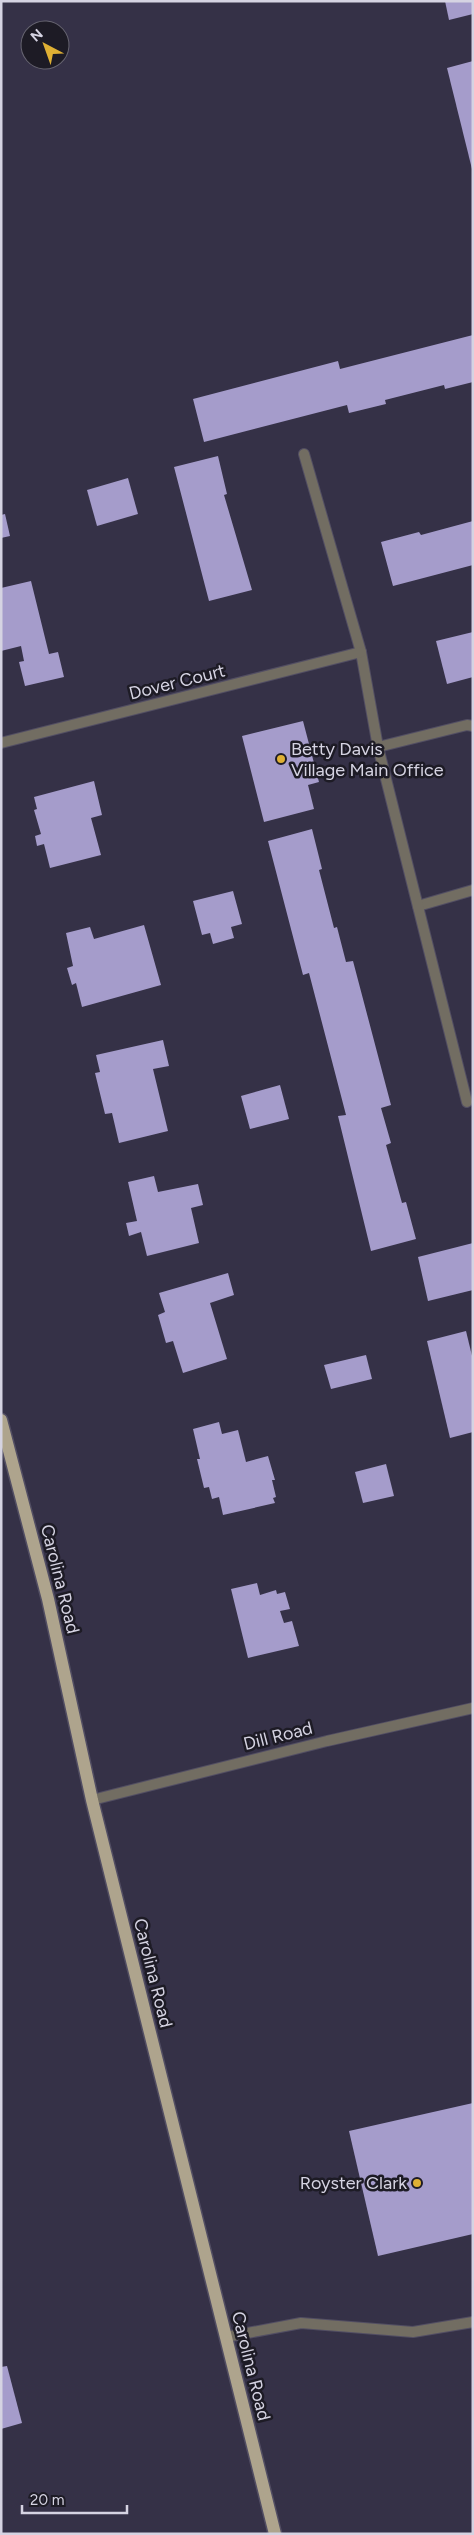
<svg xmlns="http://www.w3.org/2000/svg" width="474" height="2535" viewBox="0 0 474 2535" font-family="Figtree,sans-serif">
	<rect width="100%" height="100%" fill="#353147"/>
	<g fill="#a59ccb">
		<path d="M445,1H473V14L449,20Z"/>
		<path d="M473,61V169H472L447,68Z"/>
		<path d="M473,335V382L445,389L444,385L385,400L386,404L349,413L347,405L204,442L193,399L338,361L340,369Z"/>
		<path d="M218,456L227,494L224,495L252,590L209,601L174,467Z"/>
		<path d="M128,478L138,514L97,526L87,490Z"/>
		<path d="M5,514L10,536L1,538V515Z"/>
		<path d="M473,521V565L393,586L381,542L419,532L421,535Z"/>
		<path d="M31,581L49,654L58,652L64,677L25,686L19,662L24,661L21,646L1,651V588Z"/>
		<path d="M473,632V677L447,684L436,641Z"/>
		<path d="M303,721L319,782L308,785L314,809L264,822L242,736Z"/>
		<path d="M94,781L102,815L91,818L101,855L50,868L44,844L37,846L35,836L41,834L34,810L37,809L34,797Z"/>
		<path d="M312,829L322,869L319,870L334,928L337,927L346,962L353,961L391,1105L381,1108L391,1143L386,1145L402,1203L406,1202L416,1239L371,1251L338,1116L346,1115L309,973L303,975L268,841Z"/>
		<path d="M233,891L242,924L231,927L234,938L213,944L210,933L202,935L193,901Z"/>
		<path d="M144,925L161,985L82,1007L76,983L72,985L67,968L73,966L66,933L90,927L94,939Z"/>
		<path d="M163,1040L169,1066L153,1069L168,1131L119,1143L112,1113L105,1114L95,1073L100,1072L96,1055Z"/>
		<path d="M280,1085L289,1119L250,1129L241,1096Z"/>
		<path d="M154,1176L158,1192L198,1184L203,1205L191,1208L199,1243L147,1256L141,1232L129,1236L126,1223L137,1221L128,1182Z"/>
		<path d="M473,1243V1290L428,1301L418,1257Z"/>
		<path d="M228,1273L234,1295L210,1303L227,1359L183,1373L173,1341L166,1343L158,1315L165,1312L159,1293Z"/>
		<path d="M466,1331L473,1360V1432L450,1438L427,1341Z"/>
		<path d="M366,1355L372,1379L331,1389L324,1365Z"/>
		<path d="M219,1422L222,1434L238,1430L246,1462L268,1456L275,1480H272L276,1497L273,1498L275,1503L223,1515L219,1497L212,1499L209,1487L204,1488L197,1459H200L193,1429Z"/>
		<path d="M386,1464L394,1496L363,1503L355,1472Z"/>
		<path d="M257,1583L260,1595L276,1590L277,1594L285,1592L290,1609L280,1611L284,1623L292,1621L299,1646L248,1658L231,1589Z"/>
		<path d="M473,2103V2234L378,2256L349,2131Z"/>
		<path d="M7,2366L22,2423L1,2429V2367Z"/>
	</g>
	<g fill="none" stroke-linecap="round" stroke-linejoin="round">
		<defs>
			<g id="service">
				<path d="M378,747L467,725L473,726"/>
				<path d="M418,906L473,890"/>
				<path d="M226,2337L301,2323L413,2332L473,2322"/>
			</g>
			<g id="minor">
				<path d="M304,454L361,652L378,747L467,1102"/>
				<path d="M1,743L361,652"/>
			</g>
			<path id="tertiary" d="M92,1800L327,1741L473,1708"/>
			<path id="primary" d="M1,1420L48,1599L92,1800L275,2534"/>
		</defs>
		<use href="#service" stroke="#524e63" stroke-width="12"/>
		<use href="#minor" stroke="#524e63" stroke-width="12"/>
		<use href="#tertiary" stroke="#524e63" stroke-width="12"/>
		<use href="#primary" stroke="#524e63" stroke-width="15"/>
		<use href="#service" stroke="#726d62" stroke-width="10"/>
		<use href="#minor" stroke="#726d62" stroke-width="10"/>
		<use href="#tertiary" stroke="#726d62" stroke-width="10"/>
		<use href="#primary" stroke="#aea48d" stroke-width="12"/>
	</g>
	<g fill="#dfb034" stroke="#1d1b25" stroke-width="2">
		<circle cx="281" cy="759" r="5"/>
		<circle cx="417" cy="2183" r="5"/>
	</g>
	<g text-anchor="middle" stroke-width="5" stroke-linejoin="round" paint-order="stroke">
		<g font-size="18" fill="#d5d3e2" stroke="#1d1b25">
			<text transform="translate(177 682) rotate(-14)" y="6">Dover Court</text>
			<text transform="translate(60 1579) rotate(76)" y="6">Carolina Road</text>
			<text transform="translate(278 1736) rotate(-14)" y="6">Dill Road</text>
			<text transform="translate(153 1973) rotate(76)" y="6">Carolina Road</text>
			<text transform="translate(251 2366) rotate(76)" y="6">Carolina Road</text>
		</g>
		<g font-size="18" fill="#d5d3e2" stroke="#1d1b25" text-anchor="start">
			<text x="291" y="755">Betty Davis<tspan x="291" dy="21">Village Main Office</tspan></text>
			<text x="407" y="2189" text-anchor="end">Royster Clark</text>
		</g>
	</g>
	<rect width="474" height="2535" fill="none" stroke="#d5d3e2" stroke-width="5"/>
	<g transform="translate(45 45) rotate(319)"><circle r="24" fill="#1d1b25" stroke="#676571"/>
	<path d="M0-4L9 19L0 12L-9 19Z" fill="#dfb034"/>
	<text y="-8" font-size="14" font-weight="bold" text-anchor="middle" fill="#d5d3e2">N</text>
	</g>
	<path d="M22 2505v8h105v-8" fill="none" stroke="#d5d3e2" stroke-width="2.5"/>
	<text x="30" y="2505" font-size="15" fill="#d5d3e2" stroke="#1d1b25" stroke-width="4" paint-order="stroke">20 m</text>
</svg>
